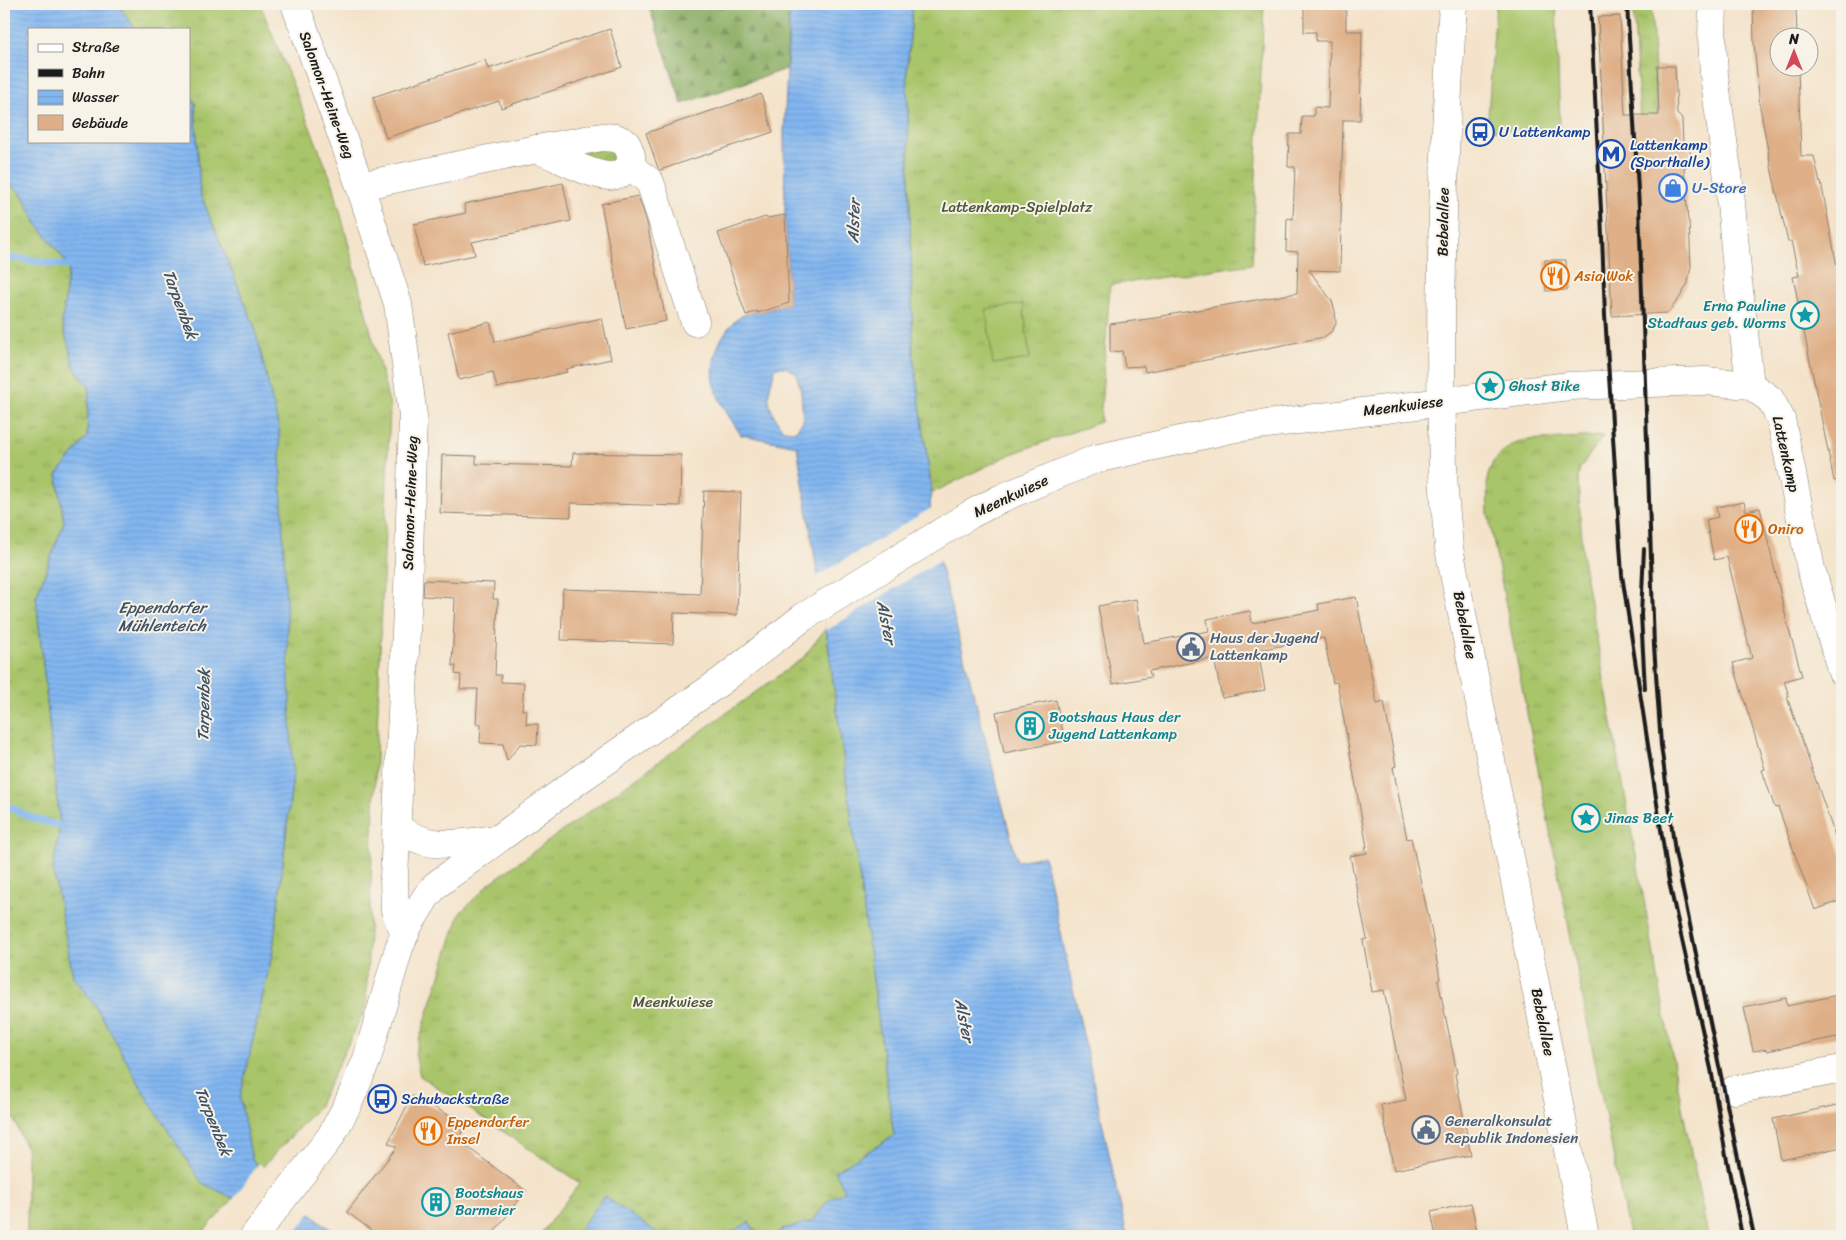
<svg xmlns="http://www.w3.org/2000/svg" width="1846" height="1240" viewBox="0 0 1846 1240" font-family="Sriracha,sans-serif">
	<defs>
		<pattern id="grass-tufts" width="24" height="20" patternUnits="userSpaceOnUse" patternTransform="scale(1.25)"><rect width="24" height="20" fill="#a9c56b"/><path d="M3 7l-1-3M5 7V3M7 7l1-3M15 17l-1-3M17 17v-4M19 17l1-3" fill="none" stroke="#91a95c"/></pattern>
		<pattern id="forest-firs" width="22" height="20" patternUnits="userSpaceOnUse" patternTransform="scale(1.25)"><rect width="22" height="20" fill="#86aa5f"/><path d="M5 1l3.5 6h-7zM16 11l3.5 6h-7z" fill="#6d8a4e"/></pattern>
		<pattern id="water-rules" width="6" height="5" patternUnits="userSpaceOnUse" patternTransform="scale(1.25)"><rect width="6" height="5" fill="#82b6f0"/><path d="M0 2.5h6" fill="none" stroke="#709ccd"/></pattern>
	</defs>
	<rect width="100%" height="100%" fill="#f7f3e8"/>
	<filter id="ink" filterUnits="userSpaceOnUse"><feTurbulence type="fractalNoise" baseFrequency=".02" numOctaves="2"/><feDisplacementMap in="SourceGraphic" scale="10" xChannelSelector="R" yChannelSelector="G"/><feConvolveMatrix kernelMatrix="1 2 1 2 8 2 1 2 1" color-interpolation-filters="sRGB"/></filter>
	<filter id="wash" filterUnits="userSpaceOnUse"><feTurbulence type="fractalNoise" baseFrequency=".0096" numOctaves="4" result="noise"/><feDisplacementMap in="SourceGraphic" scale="20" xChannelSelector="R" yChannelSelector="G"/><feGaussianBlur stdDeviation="1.12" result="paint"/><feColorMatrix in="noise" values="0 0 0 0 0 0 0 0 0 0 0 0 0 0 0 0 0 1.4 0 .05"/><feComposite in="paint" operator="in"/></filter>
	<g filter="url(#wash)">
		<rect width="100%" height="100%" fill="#f4e3ca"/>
		<g fill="url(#grass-tufts)" stroke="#627044">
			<path d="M118,4H260L333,184L390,406L366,1007L318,1107L199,1236H27V1150L4,1097V179L22,194L36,222L69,266L62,323L75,369L89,386L87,437L57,475L64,522L36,597L60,826L53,870L73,976L96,1006L147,1098L193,1167L230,1139L273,950L293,774L255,328L200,193L195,103L189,94V29H135Z"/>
			<path d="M913,4H1264L1252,264L1110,285L1100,422L1011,454L932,493L913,353L907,69Z"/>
			<path d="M1633,4H1651L1658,120H1640Z"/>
			<path d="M610,148L612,153L611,162L607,165L581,159L580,151Z"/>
			<path d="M1603,436L1580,468L1578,479L1583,563L1676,1077L1708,1236H1629L1488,513L1487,478L1493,462L1509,446L1526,440Z"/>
			<path d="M826,628L894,1136L835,1171L846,1191L828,1200L813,1221L784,1229L772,1236H758L749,1222L725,1236H662L604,1197L575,1236H539L580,1183L420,1076L415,1053L460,913L490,883L803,658Z"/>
		</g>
		<path fill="url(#forest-firs)" stroke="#51633e" d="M648,4H790L786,69L682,104Z"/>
		<g fill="#a9c56b" stroke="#627044">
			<path d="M1496,4H1556L1560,130H1487Z"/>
			<path d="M1023,304L1030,359L993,364L986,309Z"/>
		</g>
		<g fill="url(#water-rules)" stroke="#4f6986" fill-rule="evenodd">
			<path d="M4,4H118L135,29H29V141H189V94L195,103L200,193L255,328L279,429L293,774L273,950L240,1098L252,1160L309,1213L340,1236H288L290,1233L227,1195L202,1183L147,1098L96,1006L73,976L53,870L60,826L36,597L64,522L57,475L87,437L89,386L75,369L62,323L69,266L36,222L22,194L4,179Z"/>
			<path d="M790,4H913L907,69L913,353L932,493L930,504L940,564L1017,861L1044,856L1127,1236H772L784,1229L813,1221L828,1200L845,1191L835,1171L894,1136L826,628L797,446L741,435C732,421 722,407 716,391C708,365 718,333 740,317C744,314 752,313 758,311L759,313L789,303L785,215L784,133ZM776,367H786L796,373L801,391L803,420L796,431L783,430C765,403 766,398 776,367Z"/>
			<path d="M604,1196L662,1236H575Z"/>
			<path d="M749,1222L758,1236H725Z"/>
		</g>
		<g fill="#f4e3ca">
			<path d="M933,507L940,560L826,631L817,576Z"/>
			<path d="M259,1163L311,1212L293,1236H286V1234L232,1201Z"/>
		</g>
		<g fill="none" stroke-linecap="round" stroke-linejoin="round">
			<g stroke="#82b6f0" stroke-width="7">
				<path d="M4,261L16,258L69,266"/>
				<path d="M4,804L32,818L60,826"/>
			</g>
		</g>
		<g id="blocks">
			<g fill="#dfb088">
				<path d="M1304,4H1343V8H1346V31H1362L1360,120H1343L1340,271L1309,270L1332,301L1335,311L1336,324L1332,331L1324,337L1145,372L1144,366L1125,367L1122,351L1110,352V324L1163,317L1162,316L1297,293L1298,252L1286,251L1287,218L1293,219L1295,167H1288L1289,134H1301L1302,116H1314V107L1328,108L1330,41H1316V32H1304Z"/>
				<path d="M1753,4H1796L1797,38H1778V68H1798L1801,156H1814L1820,183L1821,182L1842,293V480L1834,481L1793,277L1799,276L1791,241L1788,242L1772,172L1760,107L1754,43Z"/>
				<path d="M1620,16L1625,115H1659L1657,66H1675L1677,114L1682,119L1683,145L1690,150L1691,162L1684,168L1688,221H1689L1691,266L1688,283L1680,297L1668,313L1612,316L1598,17Z"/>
				<path d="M610,29L622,67L501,108L499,101L386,138L373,97L485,60L488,69Z"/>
				<path d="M761,94L773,132L660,170L658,168L646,133Z"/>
				<path d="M563,183L571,221L472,242L475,255L423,266L414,224L466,213L464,204Z"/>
				<path d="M638,196L647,223L666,321L626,329L601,204Z"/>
				<path d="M785,215L789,303L758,313V311L746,315L718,233L765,217L767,218Z"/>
				<path d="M1545,260H1566L1567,290L1546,291Z"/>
				<path d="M602,318L611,359L566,369L567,372L497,388L493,372L459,380L448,332L490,322L495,342Z"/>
				<path d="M573,453L681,455L680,506L571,503V517L440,513L442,455L476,456V464L572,466Z"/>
				<path d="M704,491L741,492L737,615L674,613L673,644L561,640L563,589L700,594Z"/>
				<path d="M1744,502L1746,511L1760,508L1788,626L1802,676L1784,681L1789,696L1787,697L1842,856V900L1815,910L1778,807L1775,808L1762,770L1765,769L1733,663L1752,658L1727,557L1714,560L1706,520L1718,517L1716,507Z"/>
				<path d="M424,580L494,583L493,599H498L495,675H501V682L524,683L522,710H527L526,724H538L537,745L520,744L507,761L503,744L480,743L481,724H476L478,689H460L461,675L455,674L456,666H452L455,598L423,596Z"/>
				<path d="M1356,597L1377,704L1384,702L1396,766L1393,767L1407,839L1411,838L1431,928L1440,979L1438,980L1457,1073L1455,1074L1471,1155L1394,1170L1381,1105L1406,1100L1384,990L1372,992L1363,940L1367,939L1350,856L1367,853L1365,847H1367L1337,682L1333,683L1324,638L1258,650L1265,690L1222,698L1214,658L1149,671L1151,677L1113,684L1098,606L1136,599L1144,643L1209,631L1207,619L1250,611L1252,623L1319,610L1318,604Z"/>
				<path d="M1056,700L1065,741L1004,753L996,712Z"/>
				<path d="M1842,994V1036L1767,1051L1766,1049L1753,1051L1744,1007L1786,998L1787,1006Z"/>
				<path d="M412,1096L466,1124L458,1140L526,1191L491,1236H379L347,1212L397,1147L388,1143Z"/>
				<path d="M1842,1104V1147L1781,1160L1773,1119Z"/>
				<path d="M1471,1203L1478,1236H1436L1431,1212Z"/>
			</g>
		</g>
	</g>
	<g filter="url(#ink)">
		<use href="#blocks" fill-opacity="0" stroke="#888073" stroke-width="1"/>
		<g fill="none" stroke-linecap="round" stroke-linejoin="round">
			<defs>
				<g id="minor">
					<path d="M295,4L360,186L398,304L413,416L408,590L394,878L395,910L405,934"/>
					<path d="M1713,4L1712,38L1714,75L1730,192L1738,281L1750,385"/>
					<path d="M602,137L616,138L626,143C630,151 635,161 628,168C623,173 618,176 610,176C591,176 556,156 537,149Z"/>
					<path d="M630,166L650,182L695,322"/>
					<path d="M360,186L537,149"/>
					<path d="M397,827C428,852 461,843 497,839"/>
					<path d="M1734,1090L1842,1069"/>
					<path d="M254,1236L331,1136L348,1104L367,1059L399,948L407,928L426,897L436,885L580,779L720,682L802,618L971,514L1002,498L1095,459L1235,428L1569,386L1705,381L1750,385L1770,399L1781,419L1811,569L1842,672"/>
				</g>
				<path id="major" d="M1453,4C1443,157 1438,311 1443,465C1443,493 1447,521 1449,548L1585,1236"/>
			</defs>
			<use href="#minor" stroke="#888073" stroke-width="29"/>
			<use href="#major" stroke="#888073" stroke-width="29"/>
			<use href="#minor" stroke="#fff" stroke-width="28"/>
			<use href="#major" stroke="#fff" stroke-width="28"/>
			<g stroke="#1c1c1c" stroke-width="4">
				<path d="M1590,4L1601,210L1605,315L1622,575L1669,882L1711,1069L1725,1150L1742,1236"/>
				<path d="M1627,4L1639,207L1654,646L1661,745L1675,852L1754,1236"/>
				<path d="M1644,549L1641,615L1645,689"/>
			</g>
		</g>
	</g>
	<defs>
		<symbol id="bus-ring" viewBox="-11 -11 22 22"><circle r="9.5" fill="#f7f3e8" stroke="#1a4fb4" stroke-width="1.5"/><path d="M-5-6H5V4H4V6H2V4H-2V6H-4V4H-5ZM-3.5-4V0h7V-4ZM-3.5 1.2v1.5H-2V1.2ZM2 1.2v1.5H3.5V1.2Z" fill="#1a4fb4"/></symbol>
		<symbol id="metro-ring" viewBox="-11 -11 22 22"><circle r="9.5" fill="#f7f3e8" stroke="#1a4fb4" stroke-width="1.5"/><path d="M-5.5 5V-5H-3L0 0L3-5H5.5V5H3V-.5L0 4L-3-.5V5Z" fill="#1a4fb4"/></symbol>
		<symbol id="shop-ring" viewBox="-11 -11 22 22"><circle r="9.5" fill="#f7f3e8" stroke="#3f7fe0" stroke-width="1.5"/><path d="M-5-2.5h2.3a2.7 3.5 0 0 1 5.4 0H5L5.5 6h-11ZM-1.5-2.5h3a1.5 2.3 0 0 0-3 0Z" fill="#3f7fe0"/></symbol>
		<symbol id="restaurant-ring" viewBox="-11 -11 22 22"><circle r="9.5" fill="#f7f3e8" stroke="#e8710a" stroke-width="1.5"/><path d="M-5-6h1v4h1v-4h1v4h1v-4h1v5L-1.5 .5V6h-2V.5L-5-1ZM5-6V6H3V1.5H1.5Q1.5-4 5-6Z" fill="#e8710a"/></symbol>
		<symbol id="sight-ring" viewBox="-11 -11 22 22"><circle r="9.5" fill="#f7f3e8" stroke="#0f9aa8" stroke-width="1.5"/><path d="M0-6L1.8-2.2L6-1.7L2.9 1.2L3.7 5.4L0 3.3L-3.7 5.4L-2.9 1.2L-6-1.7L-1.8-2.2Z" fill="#0f9aa8"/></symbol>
		<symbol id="civic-ring" viewBox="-11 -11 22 22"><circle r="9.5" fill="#f7f3e8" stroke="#5c6f8a" stroke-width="1.5"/><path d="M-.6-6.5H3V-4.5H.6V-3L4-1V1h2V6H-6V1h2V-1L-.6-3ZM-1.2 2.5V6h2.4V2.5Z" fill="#5c6f8a"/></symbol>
		<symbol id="building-ring" viewBox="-11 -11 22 22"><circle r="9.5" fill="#f7f3e8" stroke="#0f9aa8" stroke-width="1.5"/><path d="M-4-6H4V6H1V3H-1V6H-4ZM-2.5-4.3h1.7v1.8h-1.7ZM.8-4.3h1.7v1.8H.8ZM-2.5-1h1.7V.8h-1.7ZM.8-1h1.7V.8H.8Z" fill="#0f9aa8"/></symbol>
	</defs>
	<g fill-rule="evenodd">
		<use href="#bus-ring" x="1464" y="116" width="32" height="32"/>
		<use href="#metro-ring" x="1595" y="138" width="32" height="32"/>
		<use href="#shop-ring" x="1657" y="172" width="32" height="32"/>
		<use href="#restaurant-ring" x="1539" y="260" width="32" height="32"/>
		<use href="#sight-ring" x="1789" y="299" width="32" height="32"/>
		<use href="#sight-ring" x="1474" y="370" width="32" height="32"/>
		<use href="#restaurant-ring" x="1733" y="513" width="32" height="32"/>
		<use href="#civic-ring" x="1175" y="631" width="32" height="32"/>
		<use href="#building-ring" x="1014" y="710" width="32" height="32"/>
		<use href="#sight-ring" x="1570" y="802" width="32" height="32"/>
		<use href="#bus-ring" x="366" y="1083" width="32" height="32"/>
		<use href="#civic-ring" x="1410" y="1114" width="32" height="32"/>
		<use href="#restaurant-ring" x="412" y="1115" width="32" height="32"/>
		<use href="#building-ring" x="420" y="1186" width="32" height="32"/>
	</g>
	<g text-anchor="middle" stroke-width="4" stroke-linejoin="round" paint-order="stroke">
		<g font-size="15" fill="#1c1c1c" stroke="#f7f3e8">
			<text transform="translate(327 95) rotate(70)" y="5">Salomon-Heine-Weg</text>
			<text transform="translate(1443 222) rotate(-89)" y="5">Bebelallee</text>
			<text transform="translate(1403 406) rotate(-7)" y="5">Meenkwiese</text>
			<text transform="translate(1786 454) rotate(77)" y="5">Lattenkamp</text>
			<text transform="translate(1011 496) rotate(-25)" y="5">Meenkwiese</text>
			<text transform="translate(410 503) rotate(-88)" y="5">Salomon-Heine-Weg</text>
			<text transform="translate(1465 625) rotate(79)" y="5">Bebelallee</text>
			<text transform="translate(1543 1022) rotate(79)" y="5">Bebelallee</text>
		</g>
		<g font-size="15" fill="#164399" stroke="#f7f3e8" text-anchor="start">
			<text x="1499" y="137">U Lattenkamp</text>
			<text x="1630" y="150">Lattenkamp<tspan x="1630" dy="17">(Sporthalle)</tspan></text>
			<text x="401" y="1104">Schubackstraße</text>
		</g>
		<g font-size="15" fill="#366cbe" stroke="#f7f3e8" text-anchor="start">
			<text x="1692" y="193">U-Store</text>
		</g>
		<g font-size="15" fill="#4d5738" stroke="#f7f3e8">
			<text x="1017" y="212">Lattenkamp-Spielplatz</text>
			<text x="673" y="1007">Meenkwiese</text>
		</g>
		<g font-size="15" fill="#c56008" stroke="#f7f3e8" text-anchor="start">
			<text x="1574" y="281">Asia Wok</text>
			<text x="1768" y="534">Oniro</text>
			<text x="447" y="1127">Eppendorfer<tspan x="447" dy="17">Insel</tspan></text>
		</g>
		<g font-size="15" fill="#0d838f" stroke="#f7f3e8" text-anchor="start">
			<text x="1786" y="311" text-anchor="end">Erna Pauline<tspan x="1786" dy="17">Stadtaus geb. Worms</tspan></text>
			<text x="1509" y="391">Ghost Bike</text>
			<text x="1049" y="722">Bootshaus Haus der<tspan x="1049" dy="17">Jugend Lattenkamp</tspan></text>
			<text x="1605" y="823">Jinas Beet</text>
			<text x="455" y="1198">Bootshaus<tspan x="455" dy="17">Barmeier</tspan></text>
		</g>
		<g font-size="15" fill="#4e5e75" stroke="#f7f3e8" text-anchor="start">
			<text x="1210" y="643">Haus der Jugend<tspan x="1210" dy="17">Lattenkamp</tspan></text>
			<text x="1445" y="1126">Generalkonsulat<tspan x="1445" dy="17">Republik Indonesien</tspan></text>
		</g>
		<g font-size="16" font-style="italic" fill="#405266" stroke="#f7f3e8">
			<text transform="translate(853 221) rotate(-88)" y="6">Alster</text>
			<text transform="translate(181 304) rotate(70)" y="6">Tarpenbek</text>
			<text x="162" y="613">Eppendorfer<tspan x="162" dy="18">Mühlenteich</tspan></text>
			<text transform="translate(887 622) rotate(79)" y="6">Alster</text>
			<text transform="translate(203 705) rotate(-89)" y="6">Tarpenbek</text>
			<text transform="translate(965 1020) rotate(79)" y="6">Alster</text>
			<text transform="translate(214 1121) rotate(68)" y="6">Tarpenbek</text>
		</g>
	</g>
	<rect width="1846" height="1240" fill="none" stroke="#f7f3e8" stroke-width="20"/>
	<rect x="28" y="28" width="162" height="115" fill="#f7f3e8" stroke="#9f9d96"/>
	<rect x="38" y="44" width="25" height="8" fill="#ffffff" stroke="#9f9d96"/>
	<text x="72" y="52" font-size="15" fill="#1c1c1c">Straße</text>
	<rect x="38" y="69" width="25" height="8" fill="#1c1c1c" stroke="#9f9d96"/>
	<text x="72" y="78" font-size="15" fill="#1c1c1c">Bahn</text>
	<rect x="38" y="90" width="25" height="15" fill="url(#water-rules)" stroke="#9f9d96"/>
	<text x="72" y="102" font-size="15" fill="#1c1c1c">Wasser</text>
	<rect x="38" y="115" width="25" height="15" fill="#dfb088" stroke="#9f9d96"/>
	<text x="72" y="128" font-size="15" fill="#1c1c1c">Gebäude</text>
	<g transform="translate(1794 52)"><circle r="24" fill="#f7f3e8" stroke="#9f9d96"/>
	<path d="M0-4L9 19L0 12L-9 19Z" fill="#d1495b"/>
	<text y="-8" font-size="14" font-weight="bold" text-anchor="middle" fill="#1c1c1c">N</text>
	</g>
</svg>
